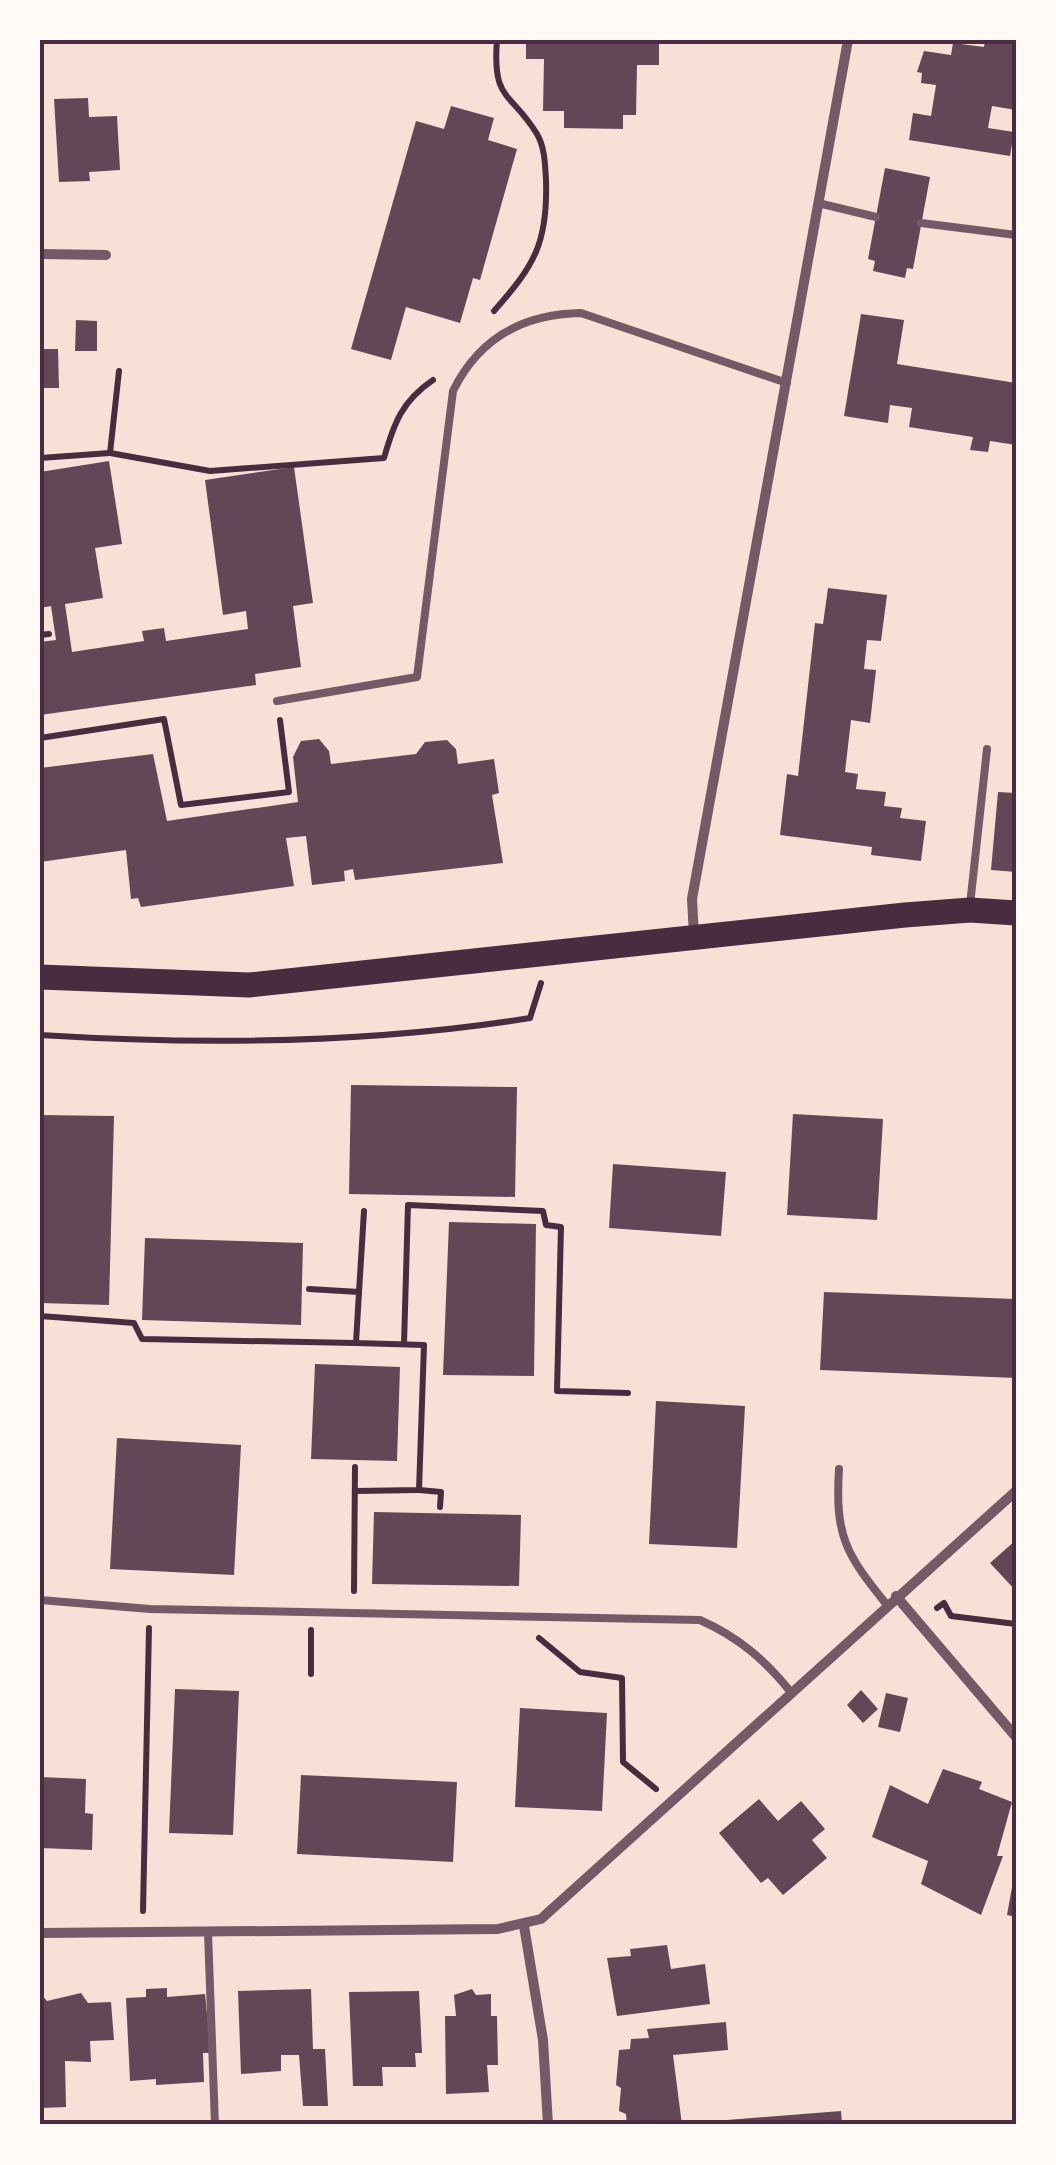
<svg xmlns="http://www.w3.org/2000/svg" width="1056" height="2165" viewBox="0 0 1056 2165" font-family="Quicksand,sans-serif">
	<rect width="100%" height="100%" fill="#f7e1d7"/>
	<g fill="#644757">
		<path d="M526,40H659V65H637L636,115H623V129L564,128V111H543L544,59H526Z"/>
		<path d="M985,40H1016V110L992,106L988,128L1014,132L1010,156L909,140L913,113L931,116L936,85L921,83L922,73L917,72L924,51L951,55L953,43L984,47Z"/>
		<path d="M88,98L89,117L117,116L120,170L89,172L90,181L59,182L54,99Z"/>
		<path d="M451,106L494,118L488,140L517,149L480,280L473,278L460,323L406,307L391,360L351,349L416,121L444,129Z"/>
		<path d="M885,168L930,177L913,269L907,268L905,278L873,271L875,261L868,259Z"/>
		<path d="M861,314L904,320L897,364L1016,383V445L990,441L988,452L970,450L973,437L909,427L912,408L890,405L888,423L844,416Z"/>
		<path d="M76,320L97,321V351H75Z"/>
		<path d="M40,349H58L59,388H40Z"/>
		<path d="M109,461L122,544L95,548L103,598L65,604L72,652L144,641L142,631L164,628L166,641L248,629L246,611L223,615L205,480L294,467L313,603L293,606L301,667L255,674L256,685L40,715V642L56,640L51,606L40,608V472Z"/>
		<path d="M828,588L887,595L881,641L867,640L864,669L876,670L870,723L851,720L845,772L858,774L856,789L886,792L884,806L902,808L900,818L926,821L921,861L871,855L872,847L780,835L787,774L798,776L815,623L823,624Z"/>
		<path d="M319,739L329,751L331,764L416,754L425,742L447,740L456,749L458,764L494,759L499,793L492,795L503,863L355,880L353,869L344,871L345,881L312,885L306,836L286,838L294,886L141,907L138,898L131,899L126,850L40,862V768L153,754L167,821L298,802L293,757L301,741Z"/>
		<path d="M998,792L1016,793V872L991,870Z"/>
		<path d="M351,1085L517,1087L515,1197L349,1194Z"/>
		<path d="M793,1114L883,1119L877,1220L787,1215Z"/>
		<path d="M40,1115L114,1116L109,1305L40,1303Z"/>
		<path d="M613,1164L726,1172L721,1236L609,1228Z"/>
		<path d="M449,1222L536,1224L534,1376L443,1375Z"/>
		<path d="M145,1238L303,1243L301,1325L142,1320Z"/>
		<path d="M824,1292L1016,1299V1378L820,1370Z"/>
		<path d="M315,1364L400,1367L397,1461L311,1459Z"/>
		<path d="M656,1401L745,1406L737,1548L649,1544Z"/>
		<path d="M117,1438L241,1445L234,1575L110,1569Z"/>
		<path d="M374,1512L521,1515L519,1586L372,1584Z"/>
		<path d="M1016,1540V1591L990,1563Z"/>
		<path d="M175,1689L239,1691L233,1835L169,1833Z"/>
		<path d="M861,1690L878,1709L863,1723L847,1705Z"/>
		<path d="M886,1693L908,1698L900,1732L878,1727Z"/>
		<path d="M520,1708L607,1713L602,1811L515,1807Z"/>
		<path d="M943,1769L982,1782L979,1789L1012,1802L997,1856H1003L981,1915L921,1884L928,1861L872,1837L890,1785L928,1804Z"/>
		<path d="M301,1775L457,1782L453,1862L297,1854Z"/>
		<path d="M40,1777L86,1779L85,1813L93,1814L92,1850L40,1848Z"/>
		<path d="M759,1799L778,1821L801,1801L825,1829L812,1840L827,1858L783,1895L768,1878L761,1883L719,1833Z"/>
		<path d="M1014,1876H1016V1917L1007,1915Z"/>
		<path d="M667,1945L671,1969L705,1964L710,2004L617,2016L607,1958L631,1956L630,1949Z"/>
		<path d="M167,1988V1997L205,1994L211,2053H203L204,2082L156,2085V2079L130,2081L126,1998L146,1997V1989Z"/>
		<path d="M311,1989L313,2049H325L328,2106H303L299,2055H281V2071L241,2074L238,1991Z"/>
		<path d="M472,1989L476,1995L491,1994V2016H497L498,2065H487L489,2092L446,2094L445,2016H456L454,1995Z"/>
		<path d="M419,1991L422,2053H415L416,2067H382L383,2086H353L349,1992Z"/>
		<path d="M40,1993L47,2001L81,1993L88,2003L111,2002L114,2040L90,2041L91,2062L65,2061L66,2107L42,2108Z"/>
		<path d="M726,2022L728,2050L673,2055L682,2125H627L626,2114L619,2111L621,2088L616,2085L619,2050L630,2049L631,2039L649,2038L647,2029Z"/>
		<path d="M841,2111L842,2125H702V2122Z"/>
	</g>
	<g fill="none" stroke-linecap="round" stroke-linejoin="round">
		<g stroke="#4a2c40" stroke-width="6">
			<path d="M494,311C535,265 548,242 546,180C545,164 545,148 537,134C511,91 492,102 497,40"/>
			<path d="M110,453L210,471L384,458C394,423 402,401 433,380"/>
			<path d="M40,458L110,453L119,371"/>
			<path d="M40,635L49,634"/>
			<path d="M40,738L164,719L181,805L289,792L280,720"/>
			<path d="M40,1035C202,1045 369,1044 530,1018L541,983"/>
			<path d="M309,1289L359,1292L356,1343L424,1345L419,1490L355,1491"/>
			<path d="M359,1292L364,1211"/>
			<path d="M40,1316L134,1323L142,1339L356,1343"/>
			<path d="M404,1344L408,1205L543,1211L546,1225L561,1227L557,1391L628,1393"/>
			<path d="M419,1490L441,1492L440,1507"/>
			<path d="M354,1591L355,1467"/>
			<path d="M937,1608L944,1603L951,1616L1016,1624"/>
			<path d="M539,1638L580,1672L622,1678L623,1762L656,1789"/>
			<path d="M311,1674V1630"/>
			<path d="M143,1911L149,1628"/>
		</g>
		<g stroke="#755966" stroke-width="8">
			<path d="M818,203L876,217"/>
			<path d="M921,223L1016,235"/>
			<path d="M277,701L417,677L453,391C479,338 523,314 581,313L787,383"/>
			<path d="M970,905L987,749"/>
			<path d="M839,1469C835,1536 845,1553 887,1605"/>
			<path d="M40,1600L150,1609L700,1620C738,1637 764,1659 790,1691"/>
			<path d="M208,1932L215,2125"/>
		</g>
		<g stroke="#755966" stroke-width="10">
			<path d="M40,254L106,255"/>
			<path d="M694,935L692,899L848,40"/>
			<path d="M896,1596L1016,1737"/>
			<path d="M524,1926L543,2040L548,2125"/>
			<path d="M40,1933L498,1929L541,1919L1016,1491"/>
		</g>
		<path stroke="#4a2c40" stroke-width="25" d="M40,977L249,985L905,915L970,910L1016,913"/>
	</g>
	<rect width="1056" height="2165" fill="none" stroke="#fffaf5" stroke-width="85"/>
	<rect x="42" y="42" width="972" height="2080" fill="none" stroke="#4a2c40" stroke-width="4"/>
</svg>
